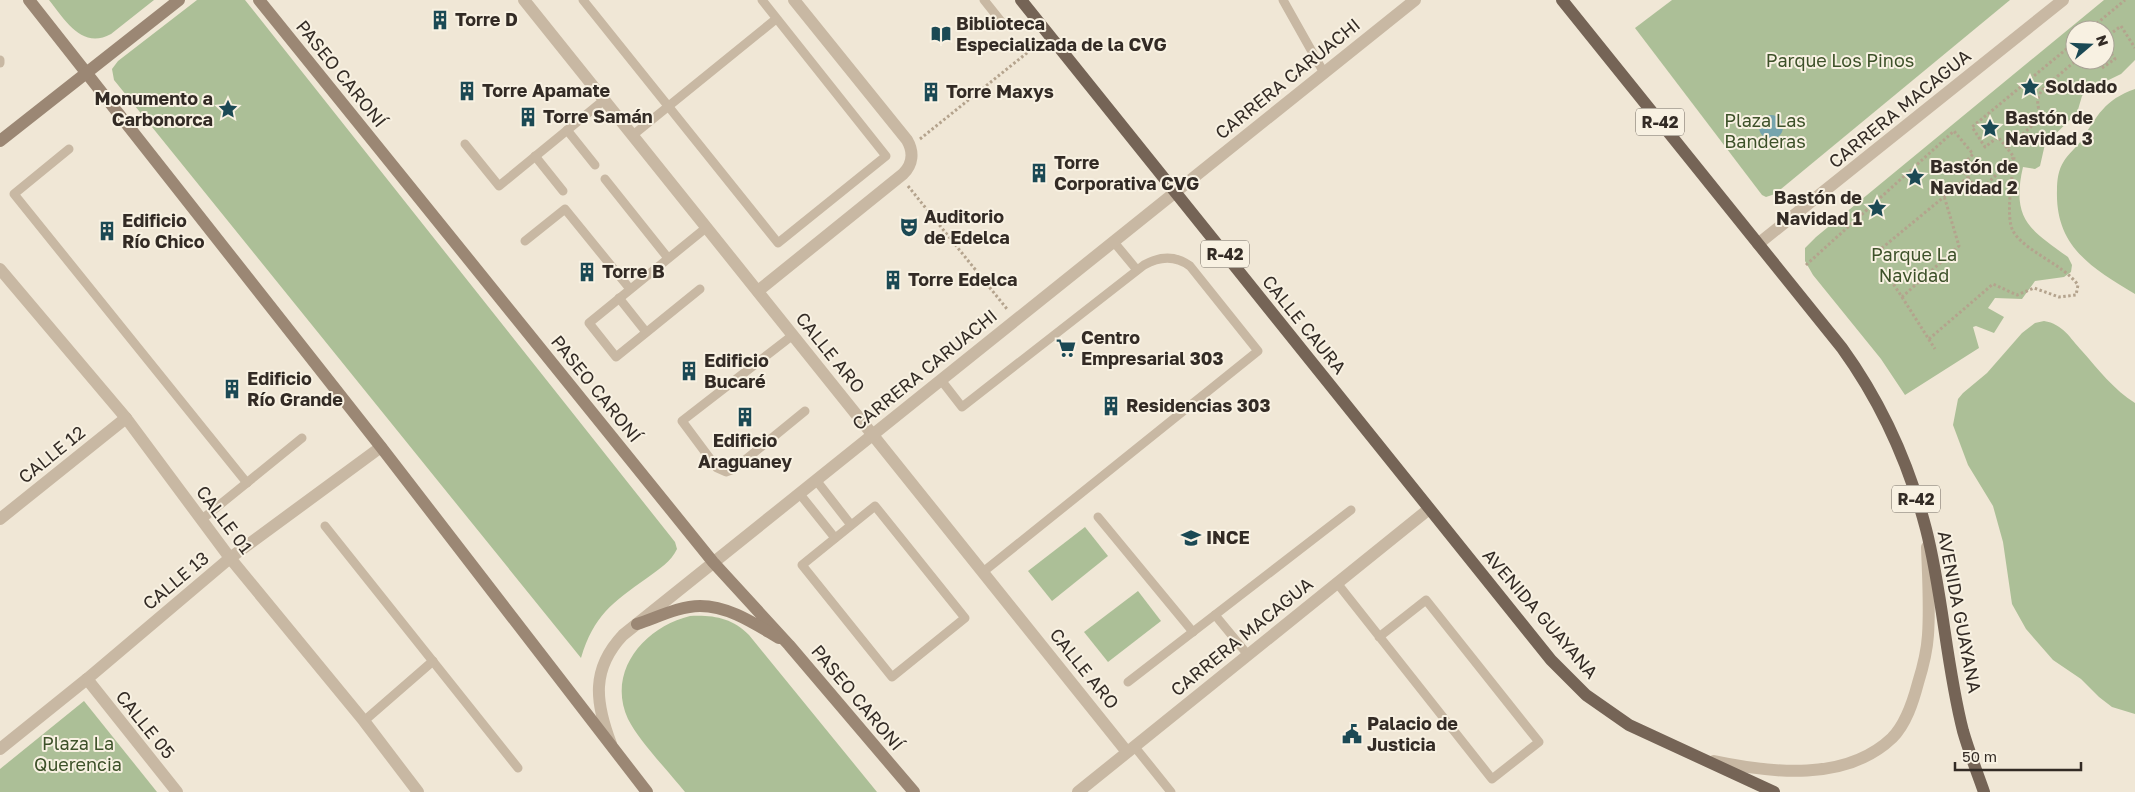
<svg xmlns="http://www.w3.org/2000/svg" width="2135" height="792" viewBox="0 0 2135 792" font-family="'Golos Text',sans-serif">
	<rect width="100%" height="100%" fill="#f0e7d6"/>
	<g fill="#acbf97" fill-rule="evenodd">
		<path d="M49,0H154L111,34C82,50 65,20 49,0Z"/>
		<path d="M197,0H245L675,542L677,549C671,562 659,569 647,578C612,603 594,615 581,658L114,80L112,69L118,61Z"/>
		<path d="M1672,0H2010L1775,194L1766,197L1762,195L1635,28Z"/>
		<path d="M2104,0H2135V60L2121,74L2086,91L2082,96L2077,113L2045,144L2040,166L2035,169L2023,167C2011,219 2030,230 2068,257L2072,265L2071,272L2064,277L2035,281L2022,299L1995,298L1988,308L2004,317L1994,333L1976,326L1973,327L1979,348L1905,395L1881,359L1813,275L1805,261V248L1816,237ZM2075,30H2105V60H2075Z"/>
		<path d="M2135,89V294C2092,268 2055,247 2057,190C2057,181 2058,170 2064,161C2068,154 2076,148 2081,141C2098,115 2104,100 2135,89Z"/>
		<path d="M2044,321C2063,324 2070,338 2082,351C2098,369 2114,390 2135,403V714L2112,707L2099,697L2081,679L2053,660L2026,629L2012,604L2003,542L1993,506L1968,465L1953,425L1958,399L1963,393L1987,373L2022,333L2035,323Z"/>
		<path d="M1085,527L1108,556L1052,601L1028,571Z"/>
		<path d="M1138,591L1161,621L1108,662L1084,632Z"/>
		<path d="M690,616C714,615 732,618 749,635L877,792H685C669,772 639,741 628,719C606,671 645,627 690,616Z"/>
		<path d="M84,701L157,792H0V769Z"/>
	</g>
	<circle fill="#76a4ad" cx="1771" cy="127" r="12"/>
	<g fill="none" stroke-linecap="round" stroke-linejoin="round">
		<g stroke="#b4a38d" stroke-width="3" stroke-dasharray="2.5 2.5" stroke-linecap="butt">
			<path d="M2089,30L2125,0"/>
			<path d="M2105,38L2121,26L2135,48"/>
			<path d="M2096,60L2102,68L2115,59L2105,44"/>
			<path d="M920,139L1038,44"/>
			<path d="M2007,148L1998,137L1985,147L1972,127L2075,42"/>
			<path d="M1968,177L1979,192L2013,158"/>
			<path d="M908,186L1007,309"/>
			<path d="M1806,265L1954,131L1973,154L1960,168L1968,177L1882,248"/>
			<path d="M1888,276L1902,297L1959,246L1944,196"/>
			<path d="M1902,297L1935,349"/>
			<path d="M1929,339L1993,284L2017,295L2034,288L2059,297L2076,295L2078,285C2063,264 2024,251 2013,231C2005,216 2013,174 2014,157L2007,148L2042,117C2031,95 2043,88 2059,75C2065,70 2071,64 2078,60"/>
		</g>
		<g stroke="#c8b8a3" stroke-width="9">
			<path d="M583,0L778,243L886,156L762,0"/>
			<path d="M984,0L1004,25L1040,24"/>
			<path d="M1283,0L1324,73"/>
			<path d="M0,60V63"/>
			<path d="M567,130L595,165"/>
			<path d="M633,135L776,19"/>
			<path d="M465,144L499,186L604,100"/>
			<path d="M69,149L14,194L247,483"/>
			<path d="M535,156L563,191"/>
			<path d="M605,179L668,258"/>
			<path d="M525,241L565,209L630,289"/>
			<path d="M1113,241L1137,270"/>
			<path d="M700,289L616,357L589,323L707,227"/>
			<path d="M619,298L646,332"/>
			<path d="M793,335L682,421L717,468L726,472L734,469L805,411"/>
			<path d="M941,380L962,407L1144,265C1160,256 1175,255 1190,266L1258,351L983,572"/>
			<path d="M816,480L851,525"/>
			<path d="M799,493L835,538"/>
			<path d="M875,506L965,618L892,677L802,565Z"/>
			<path d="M1098,517L1193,632"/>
			<path d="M201,520L302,438"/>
			<path d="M325,526L518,768"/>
			<path d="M1337,583L1492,779L1539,742L1426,600L1379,637"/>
			<path d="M1215,615L1248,655"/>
			<path d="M1128,682L1351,510"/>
			<path d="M364,721L433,661"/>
			<path d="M1134,746L1171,792"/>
		</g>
		<g stroke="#c8b8a3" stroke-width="12">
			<path d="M524,0L1127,752"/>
			<path d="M1758,244L2063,0"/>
			<path d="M0,269L126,418L230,558L364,721L418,792"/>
			<path d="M758,291L903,174C913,164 914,152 907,140L794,0"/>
			<path d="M0,519L126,418"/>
			<path d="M87,679L177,792"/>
			<path d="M611,744C595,702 591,669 623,635L1415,0"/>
			<path d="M0,749L87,679L230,558L381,447"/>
			<path d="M1714,761C1771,773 1846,782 1892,738C1906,724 1913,702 1918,683C1923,667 1927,651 1928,635C1930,606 1928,576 1927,547"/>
			<path d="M1078,792L1429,509"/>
		</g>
		<g stroke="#9b8774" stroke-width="12">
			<path d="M29,0L381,447L647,792"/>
			<path d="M259,0L713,562L789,645L914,792"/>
			<path d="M0,141L179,0"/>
			<path d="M637,624C656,618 679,606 700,606C729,606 755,624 779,638"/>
		</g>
		<g stroke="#756456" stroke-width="12">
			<path d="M1021,0L1551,660L1586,695L1629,725L1774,792"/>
			<path d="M1562,0L1842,348C1881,402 1909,464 1926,529C1943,595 1946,665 1963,731C1969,752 1977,772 1984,792"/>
		</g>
	</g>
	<defs>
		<symbol id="building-bare" viewBox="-9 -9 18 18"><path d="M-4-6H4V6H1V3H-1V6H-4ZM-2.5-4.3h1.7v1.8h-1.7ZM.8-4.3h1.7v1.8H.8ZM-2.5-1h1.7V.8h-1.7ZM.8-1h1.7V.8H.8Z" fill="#1b4954" stroke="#f8f1e2" stroke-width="2.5" paint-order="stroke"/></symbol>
		<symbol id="library-bare" viewBox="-9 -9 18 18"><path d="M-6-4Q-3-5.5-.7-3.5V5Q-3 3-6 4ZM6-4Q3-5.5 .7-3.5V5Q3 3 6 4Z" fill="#1b4954" stroke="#f8f1e2" stroke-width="2.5" paint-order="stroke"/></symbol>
		<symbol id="sight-bare" viewBox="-9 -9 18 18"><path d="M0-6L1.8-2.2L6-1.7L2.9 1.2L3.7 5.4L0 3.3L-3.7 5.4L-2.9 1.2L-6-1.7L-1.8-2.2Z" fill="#1b4954" stroke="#f8f1e2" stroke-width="2.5" paint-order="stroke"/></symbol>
		<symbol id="theatre-bare" viewBox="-9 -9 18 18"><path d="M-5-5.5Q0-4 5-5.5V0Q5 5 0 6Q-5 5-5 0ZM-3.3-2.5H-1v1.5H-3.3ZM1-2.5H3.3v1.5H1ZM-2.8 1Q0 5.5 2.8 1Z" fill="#1b4954" stroke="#f8f1e2" stroke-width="2.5" paint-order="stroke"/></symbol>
		<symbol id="supermarket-bare" viewBox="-9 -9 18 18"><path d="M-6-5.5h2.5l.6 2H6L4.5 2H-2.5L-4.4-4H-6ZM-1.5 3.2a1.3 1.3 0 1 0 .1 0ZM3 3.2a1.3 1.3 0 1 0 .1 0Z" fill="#1b4954" stroke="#f8f1e2" stroke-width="2.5" paint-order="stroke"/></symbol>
		<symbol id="university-bare" viewBox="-9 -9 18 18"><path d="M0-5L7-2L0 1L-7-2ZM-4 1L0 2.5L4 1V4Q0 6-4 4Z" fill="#1b4954" stroke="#f8f1e2" stroke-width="2.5" paint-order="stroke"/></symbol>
		<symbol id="civic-bare" viewBox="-9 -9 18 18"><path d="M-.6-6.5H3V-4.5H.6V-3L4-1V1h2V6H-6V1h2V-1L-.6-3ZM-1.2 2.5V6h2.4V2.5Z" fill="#1b4954" stroke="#f8f1e2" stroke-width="2.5" paint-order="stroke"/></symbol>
	</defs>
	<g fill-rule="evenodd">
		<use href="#building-bare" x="426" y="6" width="28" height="28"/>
		<use href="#library-bare" x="927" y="20" width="28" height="28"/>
		<use href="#sight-bare" x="2016" y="73" width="28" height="28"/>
		<use href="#building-bare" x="453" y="77" width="28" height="28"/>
		<use href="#building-bare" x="917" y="78" width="28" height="28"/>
		<use href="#sight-bare" x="214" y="95" width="28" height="28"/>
		<use href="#building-bare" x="514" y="103" width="28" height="28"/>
		<use href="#sight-bare" x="1976" y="114" width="28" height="28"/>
		<use href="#building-bare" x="1025" y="159" width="28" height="28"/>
		<use href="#sight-bare" x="1901" y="163" width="28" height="28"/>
		<use href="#sight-bare" x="1863" y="194" width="28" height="28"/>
		<use href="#theatre-bare" x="895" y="213" width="28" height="28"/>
		<use href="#building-bare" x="93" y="217" width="28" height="28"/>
		<use href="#building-bare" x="573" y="258" width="28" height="28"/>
		<use href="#building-bare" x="879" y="266" width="28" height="28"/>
		<use href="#supermarket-bare" x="1052" y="334" width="28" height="28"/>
		<use href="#building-bare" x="675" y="357" width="28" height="28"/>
		<use href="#building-bare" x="218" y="375" width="28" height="28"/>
		<use href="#building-bare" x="1097" y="392" width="28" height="28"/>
		<use href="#building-bare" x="731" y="403" width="28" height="28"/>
		<use href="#university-bare" x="1177" y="524" width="28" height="28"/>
		<use href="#civic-bare" x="1338" y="720" width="28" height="28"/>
	</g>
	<g text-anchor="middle" stroke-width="4" stroke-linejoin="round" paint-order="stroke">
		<g fill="#f8f1e2" stroke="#6e665e" stroke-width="1">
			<rect x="1636" y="108.5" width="48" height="27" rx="4"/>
			<rect x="1201" y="240.5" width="48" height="27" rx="4"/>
			<rect x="1892" y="485.5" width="48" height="27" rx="4"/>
		</g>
		<g font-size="16" font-weight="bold" fill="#332b25">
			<text x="1660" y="128">R-42</text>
			<text x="1225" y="260">R-42</text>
			<text x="1916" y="505">R-42</text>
		</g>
		<g font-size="18" font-weight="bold" fill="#332b25" stroke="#f8f1e2" text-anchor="start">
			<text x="455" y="26">Torre D</text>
			<text x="956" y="30">Biblioteca<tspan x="956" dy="21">Especializada de la CVG</tspan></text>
			<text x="2045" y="93">Soldado</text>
			<text x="482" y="97">Torre Apamate</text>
			<text x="946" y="98">Torre Maxys</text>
			<text x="213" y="105" text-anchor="end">Monumento a<tspan x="213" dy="21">Carbonorca</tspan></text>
			<text x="543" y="123">Torre Samán</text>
			<text x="2005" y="124">Bastón de<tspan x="2005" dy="21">Navidad 3</tspan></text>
			<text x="1054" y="169">Torre<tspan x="1054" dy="21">Corporativa CVG</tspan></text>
			<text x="1930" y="173">Bastón de<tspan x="1930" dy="21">Navidad 2</tspan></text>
			<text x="1862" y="204" text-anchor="end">Bastón de<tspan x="1862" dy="21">Navidad 1</tspan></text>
			<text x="924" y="223">Auditorio<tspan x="924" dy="21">de Edelca</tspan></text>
			<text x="122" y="227">Edificio<tspan x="122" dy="21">Río Chico</tspan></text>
			<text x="602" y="278">Torre B</text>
			<text x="908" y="286">Torre Edelca</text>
			<text x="1081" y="344">Centro<tspan x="1081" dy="21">Empresarial 303</tspan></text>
			<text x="704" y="367">Edificio<tspan x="704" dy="21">Bucaré</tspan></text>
			<text x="247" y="385">Edificio<tspan x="247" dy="21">Río Grande</tspan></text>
			<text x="1126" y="412">Residencias 303</text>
			<text x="745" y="447" text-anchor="middle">Edificio<tspan x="745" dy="21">Araguaney</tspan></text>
			<text x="1206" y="544">INCE</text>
			<text x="1367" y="730">Palacio de<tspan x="1367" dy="21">Justicia</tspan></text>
		</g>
		<g font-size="18" fill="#3d5129" stroke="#f8f1e2">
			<text x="1840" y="67">Parque Los Pinos</text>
			<text x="1765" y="127">Plaza Las<tspan x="1765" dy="21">Banderas</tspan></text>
			<text x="1914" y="261">Parque La<tspan x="1914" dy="21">Navidad</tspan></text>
			<text x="78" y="750">Plaza La<tspan x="78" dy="21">Querencia</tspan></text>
		</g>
		<g font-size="18" fill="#332b25" stroke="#f8f1e2">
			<text transform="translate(341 74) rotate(51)" y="6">PASEO CARONÍ</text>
			<text transform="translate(1288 79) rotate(-39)" y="6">CARRERA CARUACHI</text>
			<text transform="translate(1900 109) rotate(-39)" y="6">CARRERA MACAGUA</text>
			<text transform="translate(1304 325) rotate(51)" y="6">CALLE CAURA</text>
			<text transform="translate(830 353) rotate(51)" y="6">CALLE ARO</text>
			<text transform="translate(925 370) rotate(-39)" y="6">CARRERA CARUACHI</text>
			<text transform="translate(596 389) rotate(51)" y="6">PASEO CARONÍ</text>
			<text transform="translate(52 455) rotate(-39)" y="6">CALLE 12</text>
			<text transform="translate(224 520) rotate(53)" y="6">CALLE 01</text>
			<text transform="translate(176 581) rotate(-40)" y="6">CALLE 13</text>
			<text transform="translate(1959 612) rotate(79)" y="6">AVENIDA GUAYANA</text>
			<text transform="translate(1540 614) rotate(49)" y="6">AVENIDA GUAYANA</text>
			<text transform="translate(1242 637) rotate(-39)" y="6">CARRERA MACAGUA</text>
			<text transform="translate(1084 669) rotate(51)" y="6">CALLE ARO</text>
			<text transform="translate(857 698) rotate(50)" y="6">PASEO CARONÍ</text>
			<text transform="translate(145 725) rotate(51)" y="6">CALLE 05</text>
		</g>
	</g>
	<g transform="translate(2090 45) rotate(71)"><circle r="24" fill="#f8f1e2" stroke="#a9a296"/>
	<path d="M0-4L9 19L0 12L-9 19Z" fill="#1b4954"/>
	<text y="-8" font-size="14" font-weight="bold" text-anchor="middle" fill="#332b25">N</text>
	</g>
	<path d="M1955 762v8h126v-8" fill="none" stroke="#332b25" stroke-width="2.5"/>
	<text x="1962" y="762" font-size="15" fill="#332b25" stroke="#f8f1e2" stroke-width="4" paint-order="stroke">50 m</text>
</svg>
